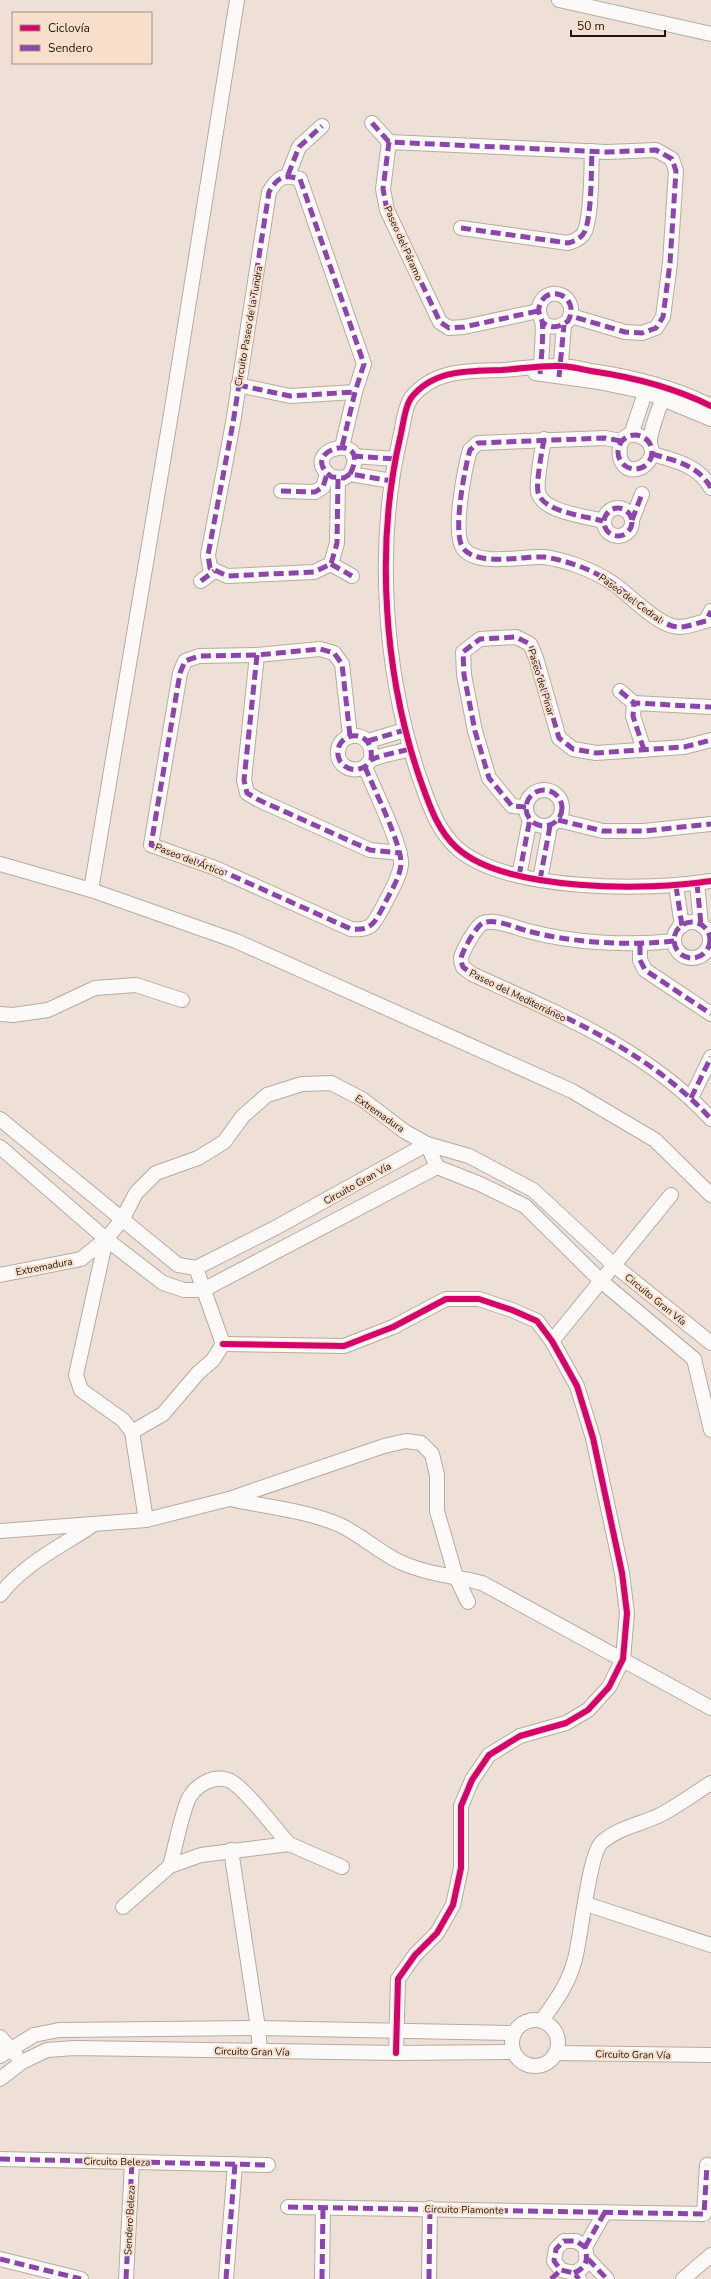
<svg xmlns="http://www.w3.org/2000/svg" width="711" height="2279" viewBox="0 0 711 2279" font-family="'Nunito Sans',sans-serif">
	<rect width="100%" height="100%" fill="#eee0d6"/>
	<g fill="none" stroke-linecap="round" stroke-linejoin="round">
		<defs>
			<g id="street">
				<path d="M559,0L711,34"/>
				<path d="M372,123L389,142"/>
				<path d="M288,175L299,147L322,126"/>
				<path d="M461,228L568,243C575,241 582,238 585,231C592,212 591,172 592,151"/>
				<path d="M538,311L464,327L449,328L440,322L387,210L383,189L389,142L607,152L656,150L672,159L676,171L670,263L663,317L656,328L642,333L625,332L571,316"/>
				<path d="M535,373L599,382L646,392L711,419"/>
				<path d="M540,374C541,365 544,328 542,321C540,315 537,311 540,304C549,283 581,297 568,321C559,328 551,329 542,322"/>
				<path d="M560,374L564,325"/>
				<path d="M238,385L290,396L355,392"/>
				<path d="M711,406C673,387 632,377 591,371C581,369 570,366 560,366C541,365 521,369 502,370C469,371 434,369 411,398C404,408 403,427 400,438C375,546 384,675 420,779C429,804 437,830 457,848C506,892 649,891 711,881"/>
				<path d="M631,435L648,384"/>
				<path d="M544,439C542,452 536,481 538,492C542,512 585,516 603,521"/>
				<path d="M621,441L605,438L478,443L470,450C465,467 452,533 463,548C477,567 522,556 544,557C554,558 567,562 576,565C590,570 602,576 614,584C631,596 659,627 679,627C688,627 697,623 706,621L711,611"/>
				<path d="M649,442C612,412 610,483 642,467C647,464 650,460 652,455C653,450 649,445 650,440C652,424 660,406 666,390"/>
				<path d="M652,454C676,461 698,465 711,488"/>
				<path d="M353,456L395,459"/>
				<path d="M350,474C374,429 294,450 332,477L344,478L350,474L392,481"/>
				<path d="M338,479L337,543L331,564L314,572L227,576L210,568L208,555L233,423L269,192C278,177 283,174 300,179L364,364L355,392L342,447"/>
				<path d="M281,491L315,492L323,487L327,474"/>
				<circle cx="618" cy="522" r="14"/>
				<path d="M632,520L642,494"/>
				<path d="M331,564L352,576"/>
				<path d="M201,581L214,571"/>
				<path d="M257,655L244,780L247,793L259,800L370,850L400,853"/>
				<path d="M620,691L634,703"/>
				<path d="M350,736L342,664L334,653L320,649L257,655L199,656L185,661L180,673L151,845L215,868L351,929C371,931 374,924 383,907C389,894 399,880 401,865C403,847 373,787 365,767"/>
				<path d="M368,741L405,730"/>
				<path d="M644,750L633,716L634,703L711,707"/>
				<path d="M371,760C375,729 341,730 338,750C336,765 351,773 362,768C367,767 368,762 371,760C380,755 400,752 410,749"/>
				<circle cx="544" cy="808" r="18"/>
				<path d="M526,807L512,806L489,778L475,731L464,675L463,652L480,639L516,637L530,644L536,658L559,738L573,749L596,753L684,747L711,740"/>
				<path d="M558,820L603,831H644L711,824"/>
				<path d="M0,864L91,890L236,941L572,1091L655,1140L711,1195"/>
				<path d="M519,876L530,819"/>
				<path d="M540,880L550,826"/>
				<path d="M697,883L701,925"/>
				<path d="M676,886L682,926"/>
				<path d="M91,890L172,408L237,0"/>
				<circle cx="692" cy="940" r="18"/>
				<path d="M674,941C629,946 572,943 528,931C516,928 495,918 483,923C476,926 463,950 461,958C461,961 462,965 463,967L472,974C557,1013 647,1049 711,1119"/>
				<path d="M640,945V960L645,970L711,1014"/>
				<path d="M0,1014L13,1015L48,1010L95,988L136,985L182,1000"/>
				<path d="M691,1098L711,1057"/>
				<path d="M0,1119L178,1265L196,1268L275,1228L427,1144L469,1156L533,1190L615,1266L711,1343"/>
				<path d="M0,1147L106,1239L163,1283L184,1290H203L437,1167L480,1184L525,1206L601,1281L694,1359"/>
				<path d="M196,1268L223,1344"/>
				<path d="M0,1275L81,1259L106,1239"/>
				<path d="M552,1341L671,1195"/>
				<path d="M223,1344L344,1346L393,1327L446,1299H479L512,1310L537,1321L552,1341L577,1386L593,1438L622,1573L627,1613L623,1659L609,1687L588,1710L566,1723L520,1736L489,1755L472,1780L461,1806V1868L453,1905L437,1933L415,1955L398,1979L396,2053"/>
				<path d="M694,1359L711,1430"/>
				<path d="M132,1432L163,1414L198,1373L213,1360L223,1344"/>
				<path d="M230,1499C266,1507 305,1510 340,1525C361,1535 379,1552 400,1562C426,1574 455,1576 482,1583L711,1708"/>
				<path d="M146,1520L132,1432L123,1420L81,1390L76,1375L106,1239L122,1220L136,1193L156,1173L198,1158L224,1142L243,1116L267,1095L302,1084L331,1083L362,1099L404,1131L427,1144L437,1167"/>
				<path d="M0,1531L146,1520L229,1499L384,1446L406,1441L421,1443L432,1454L437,1475V1511L456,1577L468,1602"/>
				<path d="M0,1595C24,1564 58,1548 90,1527"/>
				<path d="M231,1850L258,2028L260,2051"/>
				<path d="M170,1866C175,1849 182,1811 189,1798C196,1785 213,1775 228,1780C242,1784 277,1831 289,1844"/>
				<path d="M586,1904L711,1945"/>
				<path d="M123,1907L170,1866L201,1855L289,1844L342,1867"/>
				<circle cx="535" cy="2043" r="23"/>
				<path d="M542,2020C556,2001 569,1983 575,1959C581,1937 589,1853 602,1842C619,1827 643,1824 662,1814C679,1805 695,1793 711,1783"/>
				<path d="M0,2037L16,2055"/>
				<path d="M556,2053L711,2055"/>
				<path d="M0,2056L34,2035L59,2030L258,2028L513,2033"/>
				<path d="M0,2079L22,2062L47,2050L74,2048L396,2053L513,2052"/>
				<path d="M0,2159L268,2165"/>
				<path d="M288,2207L704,2214L707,2165"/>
				<path d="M585,2247L605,2212"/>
				<path d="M0,2259L81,2279"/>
				<path d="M588,2259L607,2279"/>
				<path d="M574,2273C587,2267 588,2261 585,2247L576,2241H564L556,2249L554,2261L561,2270L574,2273L579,2279"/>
				<path d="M126,2279L132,2162"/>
				<path d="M226,2279L235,2164"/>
				<path d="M322,2279L323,2208"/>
				<path d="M429,2279L430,2208"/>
				<path d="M683,2279L711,2255"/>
			</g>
		</defs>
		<use href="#street" stroke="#b6aba3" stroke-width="16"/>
		<use href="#street" stroke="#fcfaf9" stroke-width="14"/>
		<g stroke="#8e44ad" stroke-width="5" stroke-dasharray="10 5" stroke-linecap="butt">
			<path d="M372,123L389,142"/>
			<path d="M288,175L299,147L322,126"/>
			<path d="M461,228L568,243C575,241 582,238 585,231C592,212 591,172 592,151"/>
			<path d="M538,311L464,327L449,328L440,322L387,210L383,189L389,142L607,152L656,150L672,159L676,171L670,263L663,317L656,328L642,333L625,332L571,316"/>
			<path d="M540,374C541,365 544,328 542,321C540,315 537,311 540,304C549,283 581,297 568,321C559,328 551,329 542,322"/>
			<path d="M559,377L564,325"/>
			<path d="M238,385L290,396L355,392"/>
			<circle cx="635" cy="452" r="17"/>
			<path d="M544,439C542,452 536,481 538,492C542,512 585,516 603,521"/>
			<path d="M621,441L605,438L478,443L470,450C465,467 452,533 463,548C477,567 522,556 544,557C554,558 567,562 576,565C590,570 602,576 614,584C631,596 659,627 679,627C688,627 697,623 706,621L711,611"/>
			<path d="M652,454C676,461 698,465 711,488"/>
			<path d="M353,456L395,459"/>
			<path d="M350,474C374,429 294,450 332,477L344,478L350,474L392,481"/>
			<path d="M338,479L337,543L331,564L314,572L227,576L210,568L208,555L233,423L269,192C278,177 283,174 300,179L364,364L355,392L342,447"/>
			<path d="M281,491L315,492L323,487L327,474"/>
			<circle cx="618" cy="522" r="14"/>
			<path d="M632,520L642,494"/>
			<path d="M331,564L352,576"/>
			<path d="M201,581L214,571"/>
			<path d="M257,655L244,780L247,793L259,800L370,850L400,853"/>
			<path d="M620,691L634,703"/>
			<path d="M350,736L342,664L334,653L320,649L257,655L199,656L185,661L180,673L151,845L215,868L351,929C371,931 374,924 383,907C389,894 399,880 401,865C403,847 373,787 365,767"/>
			<path d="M368,741L405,730"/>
			<path d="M644,750L633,716L634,703L711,707"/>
			<path d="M371,760C375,729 341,730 338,750C336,765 351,773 362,768C367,767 368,762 371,760C380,755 400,752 410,749"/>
			<circle cx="544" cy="808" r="18"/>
			<path d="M526,807L512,806L489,778L475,731L464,675L463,652L480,639L516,637L530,644L536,658L559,738L573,749L596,753L684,747L711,740"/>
			<path d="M558,820L603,831H644L711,824"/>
			<path d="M519,876L530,819"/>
			<path d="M540,880L550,826"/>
			<path d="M697,883L701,925"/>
			<path d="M676,886L682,926"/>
			<circle cx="692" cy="940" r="18"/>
			<path d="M674,941C629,946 572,943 528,931C516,928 495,918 483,923C476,926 463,950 461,958C461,961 462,965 463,967L472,974C557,1013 647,1049 711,1119"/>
			<path d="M640,945V960L645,970L711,1014"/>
			<path d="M691,1098L711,1057"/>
			<path d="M0,2159L268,2165"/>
			<path d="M288,2207L704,2214L707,2165"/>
			<path d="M585,2247L605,2212"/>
			<path d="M0,2259L81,2279"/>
			<path d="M588,2259L607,2279"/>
			<path d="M574,2273C587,2267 588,2261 585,2247L576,2241H564L556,2249L554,2261L561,2270L574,2273L579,2279"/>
			<path d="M126,2279L132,2162"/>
			<path d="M226,2279L235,2164"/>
			<path d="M322,2279L323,2208"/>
			<path d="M429,2279L430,2208"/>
			<path d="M551,2279L561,2270"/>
		</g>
		<defs>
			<g id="cycleway">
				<path d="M711,406C673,387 632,377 591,371C581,369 570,366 560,366C541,365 521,369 502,370C469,371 434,369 411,398C404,408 403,427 400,438C375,546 384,675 420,779C429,804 437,830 457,848C506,892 649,891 711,881"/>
				<path d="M223,1344L344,1346L393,1327L446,1299H479L512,1310L537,1321L552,1341L577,1386L593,1438L622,1573L627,1613L623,1659L609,1687L588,1710L566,1723L520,1736L489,1755L472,1780L461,1806V1868L453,1905L437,1933L415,1955L398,1979L396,2053"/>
			</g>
		</defs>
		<use href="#cycleway" stroke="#f8dfcb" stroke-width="8"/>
		<use href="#cycleway" stroke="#d6006c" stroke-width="6"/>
	</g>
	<g text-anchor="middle" stroke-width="4" stroke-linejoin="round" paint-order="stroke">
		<g font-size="10" fill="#1e150e" stroke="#f8dfcb">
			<text transform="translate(404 243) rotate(66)" y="4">Paseo del Páramo</text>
			<text transform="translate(248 326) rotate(-80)" y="4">Circuito Paseo de la Tundra</text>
			<text transform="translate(631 598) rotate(36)" y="4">Paseo del Cedral</text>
			<text transform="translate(542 682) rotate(73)" y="4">Paseo del Pinar</text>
			<text transform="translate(190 859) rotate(21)" y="4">Paseo del Ártico</text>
			<text transform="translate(518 995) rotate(26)" y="4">Paseo del Mediterráneo</text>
			<text transform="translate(380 1113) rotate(35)" y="4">Extremadura</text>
			<text transform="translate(357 1183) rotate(-29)" y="4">Circuito Gran Vía</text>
			<text transform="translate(44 1266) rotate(-11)" y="4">Extremadura</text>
			<text transform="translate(656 1299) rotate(39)" y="4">Circuito Gran Vía</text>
			<text transform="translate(252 2051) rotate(1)" y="4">Circuito Gran Vía</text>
			<text transform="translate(633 2054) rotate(1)" y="4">Circuito Gran Vía</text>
			<text transform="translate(117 2161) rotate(1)" y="4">Circuito Beleza</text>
			<text transform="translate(464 2209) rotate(1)" y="4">Circuito Piamonte</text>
			<text transform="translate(129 2220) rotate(-87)" y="4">Sendero Beleza</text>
		</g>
	</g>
	<rect x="12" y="12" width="140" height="52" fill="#f8dfcb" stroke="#a18e7f"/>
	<rect x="20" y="25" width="20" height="6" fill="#d6006c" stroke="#a18e7f"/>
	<text x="48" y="32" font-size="12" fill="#1e150e">Ciclovía</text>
	<rect x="20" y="45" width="20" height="6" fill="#8e44ad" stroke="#a18e7f"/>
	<text x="48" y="52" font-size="12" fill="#1e150e">Sendero</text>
	<path d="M571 30v6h94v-6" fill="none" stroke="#1e150e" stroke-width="2"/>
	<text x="577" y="30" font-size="12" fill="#1e150e" stroke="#f8dfcb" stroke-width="3" paint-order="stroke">50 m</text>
</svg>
